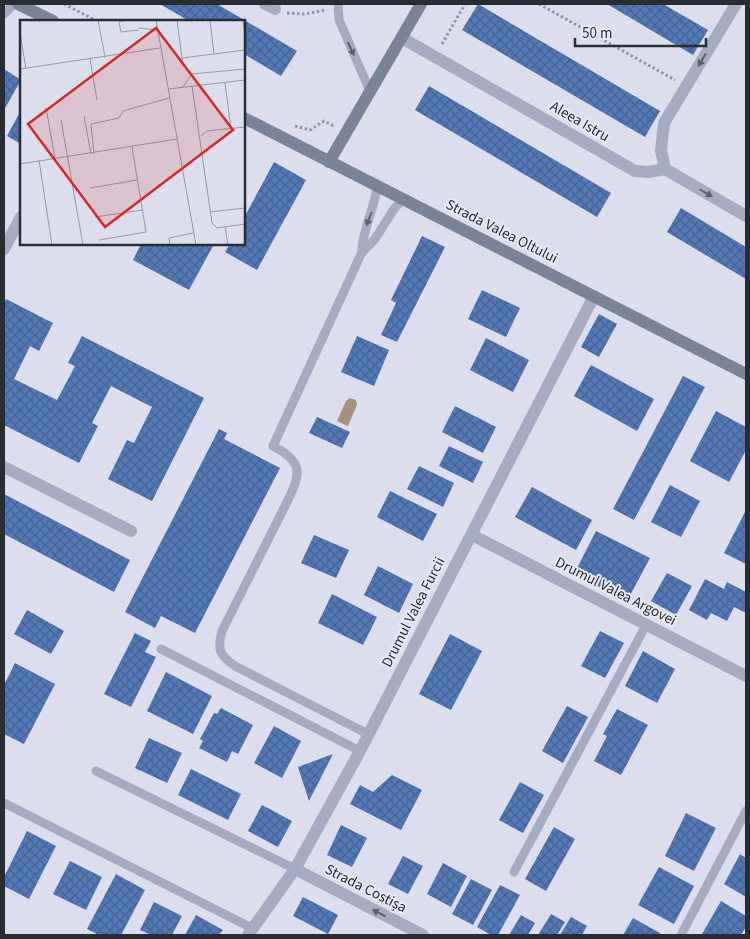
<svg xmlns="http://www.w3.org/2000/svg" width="750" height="939" viewBox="0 0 750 939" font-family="'Source Sans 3',sans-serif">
	<defs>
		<pattern id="building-cross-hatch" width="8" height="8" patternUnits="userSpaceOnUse" patternTransform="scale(1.25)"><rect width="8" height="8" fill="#5378b6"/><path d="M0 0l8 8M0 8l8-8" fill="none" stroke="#456395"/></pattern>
	</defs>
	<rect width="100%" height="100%" fill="#dcdeee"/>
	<path fill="#a8907f" d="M350,398L356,400L357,405L348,426L337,421L346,401Z"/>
	<g fill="url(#building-cross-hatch)">
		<path d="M160,4H217L297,51L281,76L244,54V21H189Z"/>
		<path d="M478,4L660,111L645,137L462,30Z"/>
		<path d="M607,4H663L708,30L693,55Z"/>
		<path d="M4,69L21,80L4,110Z"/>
		<path d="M429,86L611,193L597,217L415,110Z"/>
		<path d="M21,110V144L7,136Z"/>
		<path d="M274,162L306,180L257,270L225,252L230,244H244V218Z"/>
		<path d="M681,208L746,247V279L667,232Z"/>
		<path d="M422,236L445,247L397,342L381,335L396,303L391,300Z"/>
		<path d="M141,244H214L189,290L133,260Z"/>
		<path d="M482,290L520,308L506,337L468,319Z"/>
		<path d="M6,299L53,323L39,351L30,346L14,379L57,400L75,366L68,363L82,336L204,398L152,501L108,479L127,440L134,443L152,407L111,386L92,423L98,426L79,463L4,425V304Z"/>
		<path d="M599,314L617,324L599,357L581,347Z"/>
		<path d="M357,336L389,350L374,386L341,372Z"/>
		<path d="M486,338L529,360L513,392L470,370Z"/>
		<path d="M591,365L654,399L637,431L574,396Z"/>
		<path d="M683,376L705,387L634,520L613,509Z"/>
		<path d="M455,406L496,427L483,453L442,432Z"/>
		<path d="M716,411L746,427V450L729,482L690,461Z"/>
		<path d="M317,417L350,432L342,448L309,433Z"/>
		<path d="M219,429L227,433L224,439L280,468L195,633L161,616L155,628L125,612Z"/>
		<path d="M449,446L483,462L473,483L439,466Z"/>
		<path d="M419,466L454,483L443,507L407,489Z"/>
		<path d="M670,485L700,501L681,537L651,522Z"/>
		<path d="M532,487L592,520L576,550L515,517Z"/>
		<path d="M390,491L437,514L423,541L377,517Z"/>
		<path d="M4,494L130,560L114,592L4,534Z"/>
		<path d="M746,510V564L724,553Z"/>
		<path d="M596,531L650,558L627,601L574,574Z"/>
		<path d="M314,535L349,550L336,578L301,563Z"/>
		<path d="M378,566L413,584L399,613L364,595Z"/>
		<path d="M667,573L692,586L676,615L651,601Z"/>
		<path d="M705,579L724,589L727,582L746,592V613L734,607L727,621L711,613L707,620L689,610Z"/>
		<path d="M332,594L377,617L363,645L318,623Z"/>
		<path d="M27,610L64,631L51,654L14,634Z"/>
		<path d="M600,631L624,643L605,678L581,666Z"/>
		<path d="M135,633L151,641L145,652L156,657L131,707L104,694Z"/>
		<path d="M450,634L482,651L451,710L419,694Z"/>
		<path d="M643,651L675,669L657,703L625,686Z"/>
		<path d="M15,663L55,684L24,744L4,734V685Z"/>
		<path d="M166,672L212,696L193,734L147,711Z"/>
		<path d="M567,706L588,717L563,763L542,751Z"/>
		<path d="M221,708L253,725L238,754L232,751L227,762L199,748L203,741L200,739L214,713L217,714Z"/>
		<path d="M617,709L648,725L621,775L594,761L607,736L603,734Z"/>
		<path d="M274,726L301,741L282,778L254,763Z"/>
		<path d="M149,738L182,753L167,783L135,768Z"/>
		<path d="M333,754L309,801L298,767Z"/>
		<path d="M191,769L241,794L228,820L178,795Z"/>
		<path d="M392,775L422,790L401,830L350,804L360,785L373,792Z"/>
		<path d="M520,782L544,795L523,833L499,820Z"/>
		<path d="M262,805L292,821L278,847L248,831Z"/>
		<path d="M686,813L716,828L694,871L665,856Z"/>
		<path d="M341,825L367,838L352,867L327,855Z"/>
		<path d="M554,827L575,839L546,891L525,879Z"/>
		<path d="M27,831L56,846L29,899L4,886V877Z"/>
		<path d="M740,854L746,858V897L724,884Z"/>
		<path d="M403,856L423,866L408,894L388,884Z"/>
		<path d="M70,861L102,877L86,910L53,894Z"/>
		<path d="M443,863L467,876L451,907L427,894Z"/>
		<path d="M659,867L694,886L674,924L638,905Z"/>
		<path d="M116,874L145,890L121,935H99L87,929Z"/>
		<path d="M471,879L492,890L473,925L452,914Z"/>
		<path d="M500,885L520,895L498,935H491L477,927Z"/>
		<path d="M303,897L338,915L328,934L293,916Z"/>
		<path d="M721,901L746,916V927L741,935L702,934Z"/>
		<path d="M154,902L182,916L172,935H151L140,930Z"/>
		<path d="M551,914L565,922L557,935H538Z"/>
		<path d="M196,915L223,930L219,935H185Z"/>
		<path d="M521,915L535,923L528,935H509Z"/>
		<path d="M571,917L587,926L582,935H560Z"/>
		<path d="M633,918L660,933L659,935H623Z"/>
	</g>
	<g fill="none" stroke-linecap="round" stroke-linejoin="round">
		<g stroke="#8e92a8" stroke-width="3" stroke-dasharray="2.5 2.5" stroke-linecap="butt">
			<path d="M64,4L97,21"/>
			<path d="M539,4L675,80"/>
			<path d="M287,13L304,14L326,10"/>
			<path d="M442,44L465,4"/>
			<path d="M295,126L310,130L324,121L334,126"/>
		</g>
		<g stroke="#a7abc2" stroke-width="9">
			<path d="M338,4L339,20L370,91"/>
			<path d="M4,14L14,4"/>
			<path d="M362,252C362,229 375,209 377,186"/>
			<path d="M161,649L360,751"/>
			<path d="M368,734L235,666C219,655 217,649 222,631L288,500C302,472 302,461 273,446L362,252L375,239L394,209L403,199"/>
			<path d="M96,771L295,869"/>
			<path d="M4,803L252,928"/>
			<path d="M514,872L646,625"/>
			<path d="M681,935L746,811"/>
		</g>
		<g stroke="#a7abc2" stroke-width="12">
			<path d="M265,4L275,9"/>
			<path d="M402,38L635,171L648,172L665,169L746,216"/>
			<path d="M665,169L661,150L664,123L736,4"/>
			<path d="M4,249L21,217"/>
			<path d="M4,467L131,531"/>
			<path d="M472,535L746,676"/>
			<path d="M295,869L423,935"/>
			<path d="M248,935L295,869L360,751L594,296"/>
		</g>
		<g stroke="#7b8398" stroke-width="12">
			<path d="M18,4L53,21"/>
			<path d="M244,118L746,374"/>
			<path d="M329,162L421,4"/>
		</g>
	</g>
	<defs><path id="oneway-solid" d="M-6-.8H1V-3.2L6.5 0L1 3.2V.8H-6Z" transform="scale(1.25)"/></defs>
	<g fill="#5b5f6c">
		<use href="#oneway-solid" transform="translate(351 49) rotate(65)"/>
		<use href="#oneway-solid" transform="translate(702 60) rotate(121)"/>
		<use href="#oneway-solid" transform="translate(706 193) rotate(30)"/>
		<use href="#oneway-solid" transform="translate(369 219) rotate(111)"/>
		<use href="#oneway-solid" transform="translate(379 913) rotate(-153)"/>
	</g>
	<g text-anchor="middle" stroke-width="4" stroke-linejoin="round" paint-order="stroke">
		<g font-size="15" fill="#282c33" stroke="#e8e9f7">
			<text transform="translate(580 121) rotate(30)" y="5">Aleea Istru</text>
			<text transform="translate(502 231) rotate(27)" y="5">Strada Valea Oltului</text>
			<text transform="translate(616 591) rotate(27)" y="5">Drumul Valea Argovei</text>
			<text transform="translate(413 612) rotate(-63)" y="5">Drumul Valea Furcii</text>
			<text transform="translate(366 888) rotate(27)" y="5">Strada Costișa</text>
		</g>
	</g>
	<g transform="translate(20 20)">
		<rect width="225" height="225" fill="#dcdeee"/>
		<path fill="none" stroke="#9497a3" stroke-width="1" d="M78,0L85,37M108,0L99,2L101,12L119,10M136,0L176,225M157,0L163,46M190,0L194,34M223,0L225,17M119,8L137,10M0,13L6,49M162,38L225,30M70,39L77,80M0,49L140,28M205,63L211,109M172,66L192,203L197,208L225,204M162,68L172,54L225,49M148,69L225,60M26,88L35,138M64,96L71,134M41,100L63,225M181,116L187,111L225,107M74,134L71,104L99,98L103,91L149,78M19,140L32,225M0,144L157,119M70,168L117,160M190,192L225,188M75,197L122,190M205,206L208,225M79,220L126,212L112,127M150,225L149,218L173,213"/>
		<path fill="#d62828" fill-opacity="0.15" stroke="#d62828" stroke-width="2.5" d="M136,8L213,110L85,207L8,104Z"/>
		<rect width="225" height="225" fill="none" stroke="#282c33" stroke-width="2.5"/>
	</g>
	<rect width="750" height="939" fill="none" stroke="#282c33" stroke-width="10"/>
	<path d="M575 38v8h131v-8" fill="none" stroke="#282c33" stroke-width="2.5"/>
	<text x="582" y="38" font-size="15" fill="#282c33" stroke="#e8e9f7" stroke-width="4" paint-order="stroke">50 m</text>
</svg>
